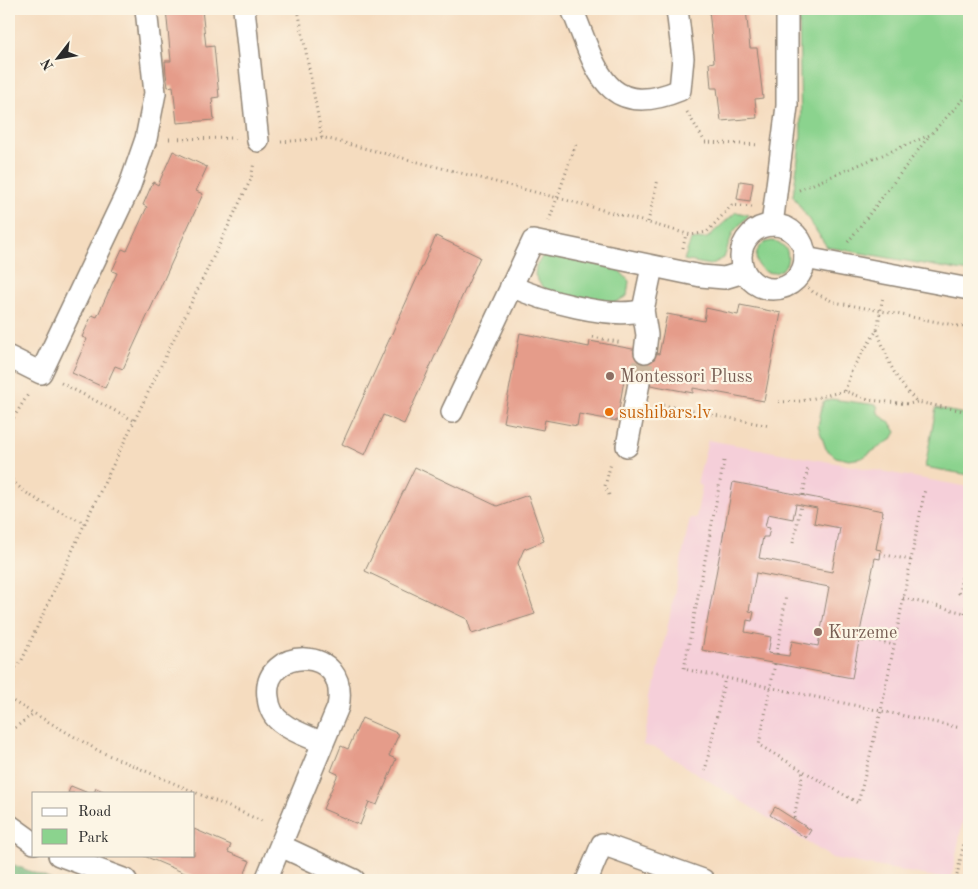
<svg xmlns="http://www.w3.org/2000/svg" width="978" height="889" viewBox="0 0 978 889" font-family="'Old Standard TT',serif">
	<rect width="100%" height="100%" fill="#fcf5e5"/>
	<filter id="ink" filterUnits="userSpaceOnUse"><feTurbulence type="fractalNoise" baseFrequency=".02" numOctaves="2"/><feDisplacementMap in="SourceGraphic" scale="10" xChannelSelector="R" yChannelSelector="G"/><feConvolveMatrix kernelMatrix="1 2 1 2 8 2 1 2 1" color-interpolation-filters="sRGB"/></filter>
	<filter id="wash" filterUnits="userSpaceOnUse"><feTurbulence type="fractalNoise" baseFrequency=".0096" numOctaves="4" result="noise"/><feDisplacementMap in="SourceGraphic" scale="20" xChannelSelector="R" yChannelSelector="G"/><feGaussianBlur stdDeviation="1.12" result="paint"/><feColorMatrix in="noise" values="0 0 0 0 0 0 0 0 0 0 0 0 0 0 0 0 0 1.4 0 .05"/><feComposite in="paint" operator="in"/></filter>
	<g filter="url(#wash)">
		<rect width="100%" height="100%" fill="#f5dcbf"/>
		<path fill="#f5cfd9" d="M708,440L969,487V790L951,880L832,858L658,749L643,745L690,518H696L702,486L697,484Z"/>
		<g fill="#8bd38e" stroke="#5b7f5c">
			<path d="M799,9H969V272L827,247L793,196L801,136Z"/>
			<path d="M736,212L749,215L733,232L724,258L710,265L684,260L691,240L707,238Z"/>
			<circle cx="772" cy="257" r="16"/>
			<path d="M544,254L618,269L629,281L627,296L614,303L549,292L540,284L535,275L536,266Z"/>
			<path d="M831,399L877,405L878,413L891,424L896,432L892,439L862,458L849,460L836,457L826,449L818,426L823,402Z"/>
			<path d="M936,408L969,415V475L925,467Z"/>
		</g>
		<path fill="#70b579" stroke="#4e7052" d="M9,863L52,880H9Z"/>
		<g id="blocks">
			<g fill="#e59c8a" fill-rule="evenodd">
				<path d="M166,9H202L206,47L214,46L219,97L212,98L214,120L177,123L173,86L168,87L166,74L165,61H171Z"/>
				<path d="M709,9H746L750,48H757L763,98L755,99L757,118L721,121L717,88H711L709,63L714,62Z"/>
				<path d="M173,151L207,167L196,191L203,194L123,369L115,366L105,388L72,373L87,339L82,337L92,315L97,317L117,273L112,271L122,249L127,251L147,207L143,205L153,182L158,185Z"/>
				<path d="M740,181L753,183L750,201L737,199Z"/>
				<path d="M436,236L480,257L404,424L383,415L365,455L342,444Z"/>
				<path d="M740,305L781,313L764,401L693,388V393L624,380L617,421L579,414L577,426L545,420L543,430L503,422L520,333L589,347L590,341L659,354L667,314L704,321L706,308L738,315Z"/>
				<path d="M415,467L497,506L528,495L544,541L524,549L518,563L535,614L472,634L467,619L365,571Z"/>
				<path d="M733,482L883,511L876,549L881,550L880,559L875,558L860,632L866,633L864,642L859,641L852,678L702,650ZM796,504L817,508L814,523L840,528L832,572L759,558L763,537H768L770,528L765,527L768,514L793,519ZM756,573L829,587L818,646L792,641L789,656L768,653L771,637L745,632L747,620L752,621L754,612L749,611Z"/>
				<path d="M362,718L399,734L389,756L396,759L377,805L369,802L360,825L323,809L338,774L331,771L341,746L348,749Z"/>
				<path d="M71,786L88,793H68Z"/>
				<path d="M96,788L107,793H94Z"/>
				<path d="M775,807L811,830L806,838L770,815Z"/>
				<path d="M194,829L231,845L228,852L250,861L242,880H201L142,855H194Z"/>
			</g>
		</g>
	</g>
	<g filter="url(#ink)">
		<use href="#blocks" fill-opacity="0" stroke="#908475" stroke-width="1"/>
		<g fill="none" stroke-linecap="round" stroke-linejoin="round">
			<path stroke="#cdb9a1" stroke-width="21" stroke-dasharray="21 11" stroke-linecap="butt" d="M639,383L645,352"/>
			<defs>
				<g id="minor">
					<path d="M244,9L258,141"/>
					<path d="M572,9C596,65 603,122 680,90L683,58L677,9"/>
					<path d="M772,225L787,106V9"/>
					<circle cx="773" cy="257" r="32"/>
					<path d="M805,258L969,289"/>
					<path d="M511,286C541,300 612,320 643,310"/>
					<path d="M645,352L647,335L643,310L652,267"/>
					<path d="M9,357L41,373L129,188L146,139L155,93L146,9"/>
					<path d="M452,412L533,241L701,276L724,278L744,272"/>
					<path d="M627,446L639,383"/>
					<path d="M9,825L34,843"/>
					<path d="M281,846L354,880"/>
					<path d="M59,855L126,880"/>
					<path d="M266,880L338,707C351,643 261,646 268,697C269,708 273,717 282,723C293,732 310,737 323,743"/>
					<path d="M587,880L602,844L703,880"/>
				</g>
			</defs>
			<use href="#minor" stroke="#908475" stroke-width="24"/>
			<g stroke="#908475" stroke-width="3" stroke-dasharray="1 4" stroke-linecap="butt">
				<path d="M298,9L322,138"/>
				<path d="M687,112L705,142L759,145"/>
				<path d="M169,139L235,138"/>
				<path d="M281,142L325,138L585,205L691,235L707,232L732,205L752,207"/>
				<path d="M799,190L930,135L969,93"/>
				<path d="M549,221L577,141"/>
				<path d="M648,222L658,179"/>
				<path d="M848,242L929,136"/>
				<path d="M683,248L686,234"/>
				<path d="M801,281L813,292L834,302L969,328"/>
				<path d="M877,330C889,362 892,376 917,402"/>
				<path d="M593,337L622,343"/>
				<path d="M61,383L135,421"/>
				<path d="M845,391L852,369L877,330L883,296"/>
				<path d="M779,402L802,401L845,391L869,400L909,404L917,402L969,412"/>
				<path d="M658,404L770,426"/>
				<path d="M9,420L14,417L29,393"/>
				<path d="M724,461L684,669L961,728"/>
				<path d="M9,476C23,497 62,512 85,523"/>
				<path d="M609,495L605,486L611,463"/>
				<path d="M803,495L808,467"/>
				<path d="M793,543L801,505"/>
				<path d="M969,550H967L959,593L969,595"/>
				<path d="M880,554L911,560"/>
				<path d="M903,598L969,614"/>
				<path d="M965,613L969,595"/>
				<path d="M865,638L894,645"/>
				<path d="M777,654L786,595"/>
				<path d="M775,664L759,745L858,803L881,711L925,489"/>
				<path d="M9,675L22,660L85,523L251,179L254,162"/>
				<path d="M9,699L99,751L264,822"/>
				<path d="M9,708L13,802"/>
				<path d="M11,731L34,713"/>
				<path d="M705,771L725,678"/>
				<path d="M794,818L803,771"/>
				<path d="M956,880L969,819"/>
				<path d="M960,880L969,877"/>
			</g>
			<use href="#minor" stroke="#fff" stroke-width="21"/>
		</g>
	</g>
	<g fill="#8d6e63" stroke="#fcf5e5" stroke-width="2">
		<circle cx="610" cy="376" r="5"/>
		<circle cx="818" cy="632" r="5"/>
	</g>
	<circle fill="#e8710a" stroke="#fcf5e5" stroke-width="2" cx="609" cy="412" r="5"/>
	<g text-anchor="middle" stroke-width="4.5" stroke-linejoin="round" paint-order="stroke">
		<g font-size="18" fill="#785e54" stroke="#fcf5e5" text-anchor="start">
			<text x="620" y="382">Montessori Pluss</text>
			<text x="828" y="638">Kurzeme</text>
		</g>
		<g font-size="18" fill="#c56008" stroke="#fcf5e5" text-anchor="start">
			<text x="619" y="418">sushibars.lv</text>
		</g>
	</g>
	<rect width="978" height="889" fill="none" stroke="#fcf5e5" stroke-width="30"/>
	<rect x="32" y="792" width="162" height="65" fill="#fcf5e5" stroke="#a8a49b"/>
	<rect x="42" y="808" width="25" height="8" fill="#ffffff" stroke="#a8a49b"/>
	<text x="78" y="816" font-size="15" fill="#2b2b2b">Road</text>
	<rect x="42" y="829" width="25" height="15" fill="#8bd38e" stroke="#a8a49b"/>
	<text x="78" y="842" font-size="15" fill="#2b2b2b">Park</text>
	<g transform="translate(58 58) rotate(239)" stroke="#fcf5e5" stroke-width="4" paint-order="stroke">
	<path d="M0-4L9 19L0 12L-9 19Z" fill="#2b2b2b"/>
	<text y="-8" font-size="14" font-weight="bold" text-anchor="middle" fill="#2b2b2b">N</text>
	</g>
</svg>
